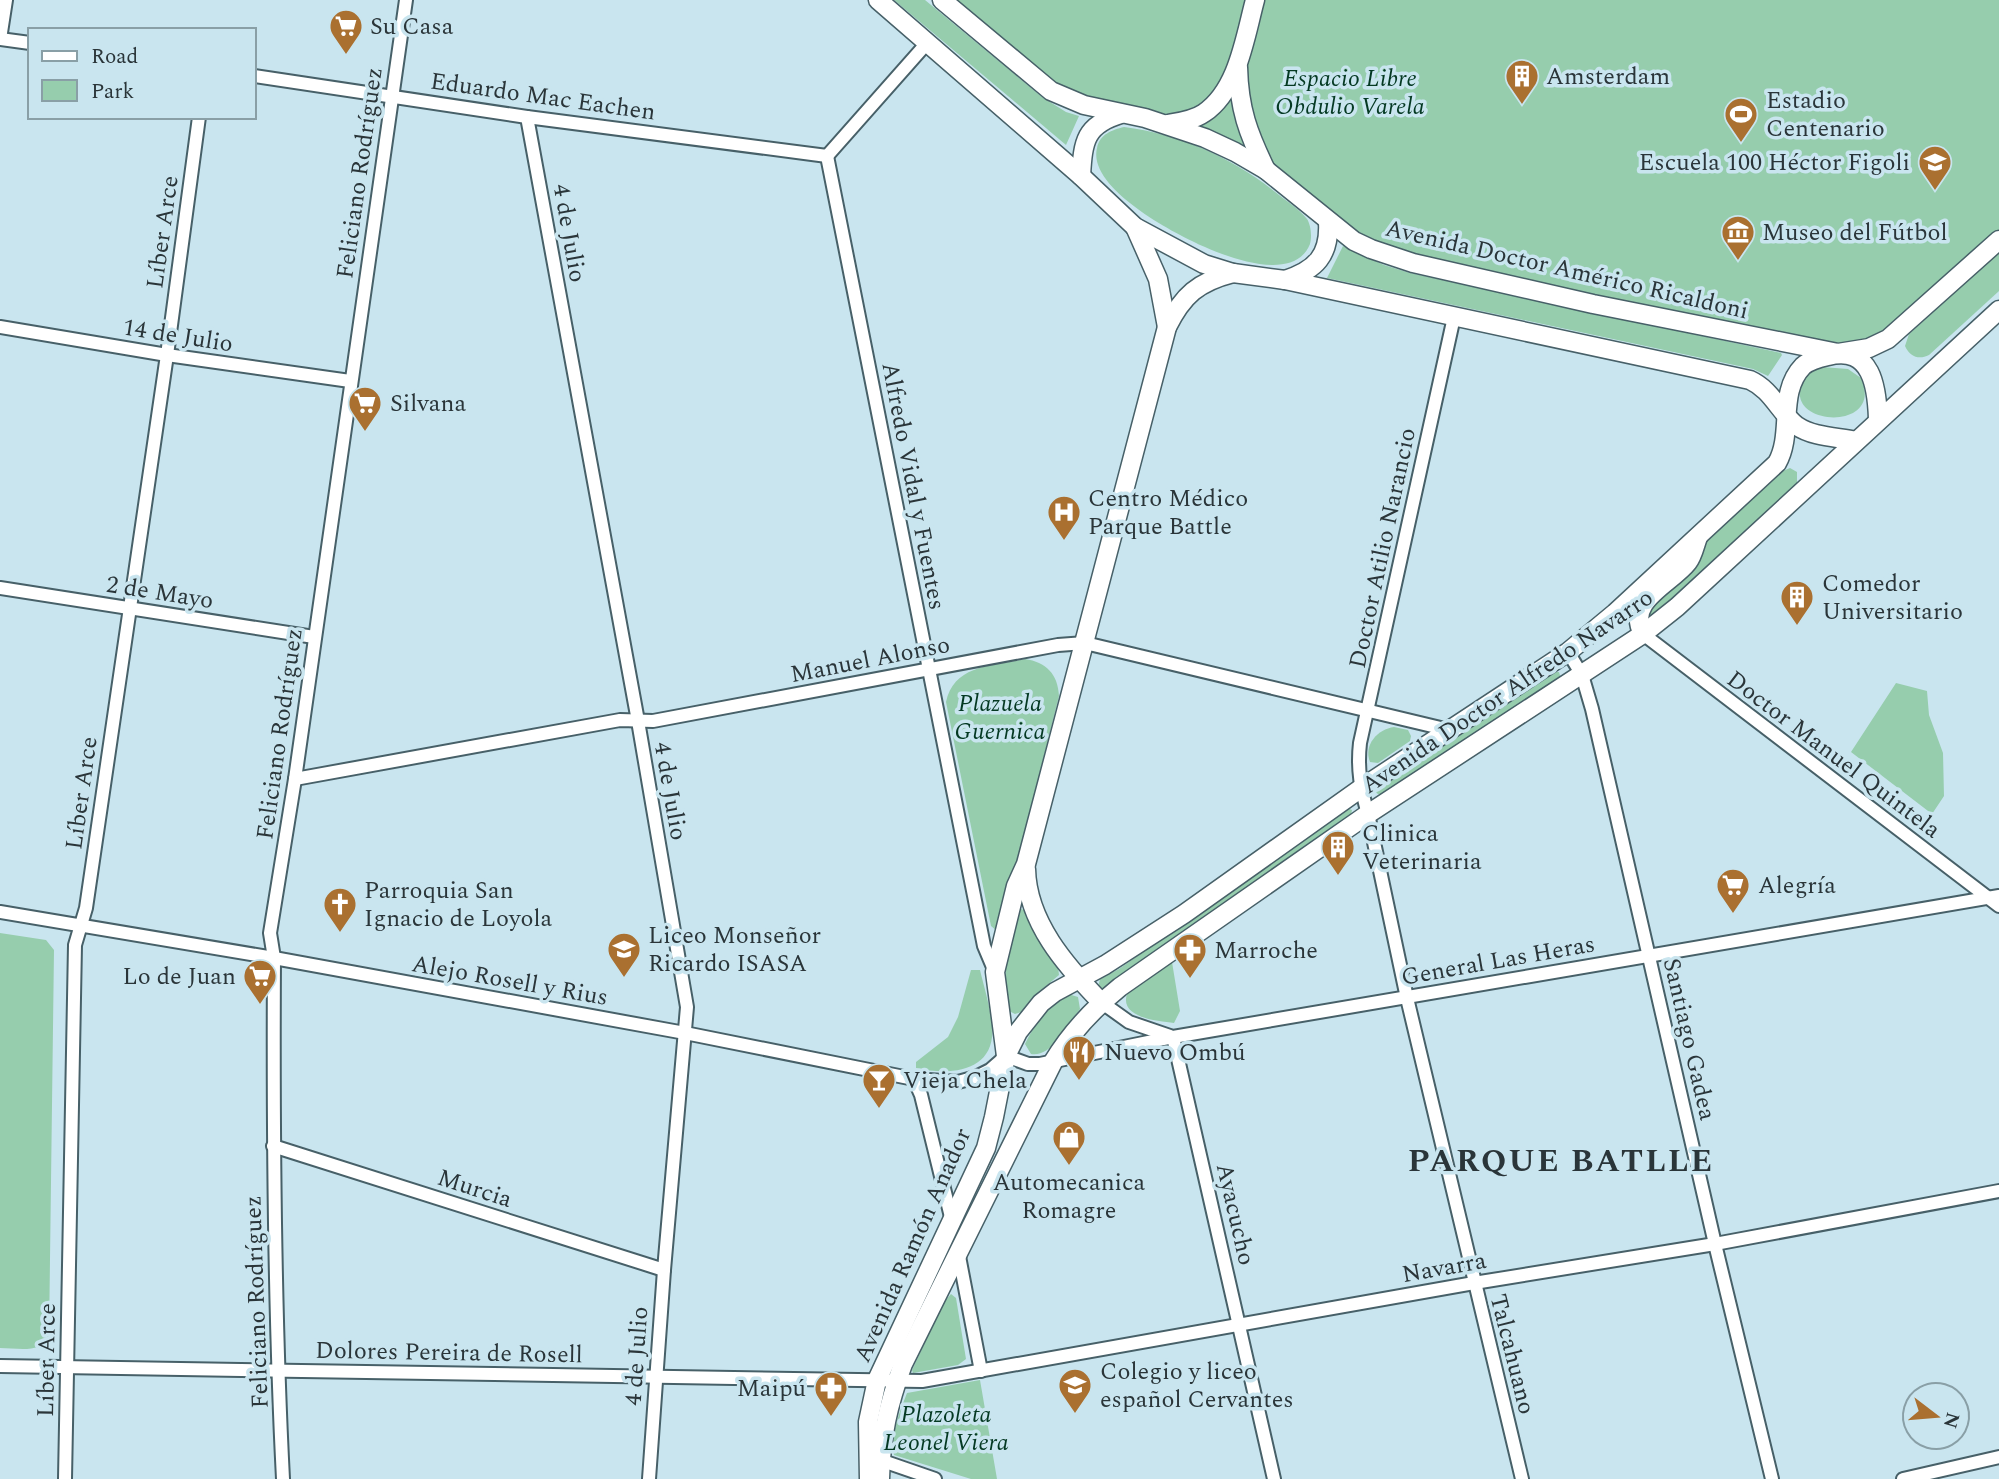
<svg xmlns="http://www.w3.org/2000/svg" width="1999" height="1479" viewBox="0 0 1999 1479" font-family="Spectral,serif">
	<rect width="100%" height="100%" fill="#c9e5ef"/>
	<g fill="#96cdad">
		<path d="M894,0H925L1042,97L1066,112L1079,116L1066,145Z"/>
		<path d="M942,0H1999V240L1910,322L1857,351L1392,257L1235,152L1084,105Z"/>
		<path d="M1124,127C1181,134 1235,159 1279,195C1288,202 1300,210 1307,219C1311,225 1312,237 1310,244C1295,282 1232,259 1205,247C1175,234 1087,188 1097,148C1100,134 1112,130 1124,127Z"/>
		<path d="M1343,246L1384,265L1410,273L1781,353L1782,355L1768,376L1753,369L1327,278Z"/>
		<path d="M1999,252V291L1929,355C1919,360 1910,357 1905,346L1909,334Z"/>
		<path d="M1822,367L1848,369L1861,378C1888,438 1761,425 1812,369Z"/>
		<path d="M1790,468L1797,472V484L1656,614L1652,616L1647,615L1649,606L1703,541L1778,473Z"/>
		<path d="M1025,659C1046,662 1058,674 1059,696L1001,927L997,931L991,926L946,702C954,664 993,666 1025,659Z"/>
		<path d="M1554,672H1559L1561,679L1381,796L1375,792L1489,714Z"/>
		<path d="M1896,683L1927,691L1929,715L1943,753L1944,796L1932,814L1851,752Z"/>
		<path d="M1394,727L1408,730L1411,736L1410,741L1378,763L1370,762C1363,745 1378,729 1394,727Z"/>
		<path d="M1347,808L1352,810L1351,815L1106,989L1098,987L1100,979L1119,969Z"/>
		<path d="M1018,908L1024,910L1030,925L1058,967L1059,975L1032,998L1021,1012L1015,1014L1009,1011C1000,973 1010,945 1018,908Z"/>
		<path d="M0,933L46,940L54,950L49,1337C41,1354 17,1348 0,1348Z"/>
		<path d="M1172,962L1180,1011L1174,1023C1158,1021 1119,1018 1127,994Z"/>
		<path d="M971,970H980C984,987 990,1006 992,1024C997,1072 951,1076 916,1068V1062L948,1037L958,1017Z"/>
		<path d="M1068,994L1078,997L1080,1009C1069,1023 1052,1058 1031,1054L1025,1044C1035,1023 1048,1007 1068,994Z"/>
		<path d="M951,1294L956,1298L966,1359L958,1365L913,1373L912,1370L944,1302Z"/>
		<path d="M980,1380L997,1479H971L894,1455C890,1435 900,1411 907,1393Z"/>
	</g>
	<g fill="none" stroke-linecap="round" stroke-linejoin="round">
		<defs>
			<g id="street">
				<path d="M0,39L6,0"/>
				<path d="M0,39L30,43"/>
				<path d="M254,76L527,117L827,156"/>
				<path d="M527,117L638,721L687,1007L664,1270L649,1479"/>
				<path d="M827,156L984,946L995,972"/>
				<path d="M827,156L927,43"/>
				<path d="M1454,317L1360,743C1357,769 1361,790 1368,814L1407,998L1522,1479"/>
				<path d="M0,327L167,355L350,381"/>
				<path d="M0,588L314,637"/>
				<path d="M1643,634L1999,906"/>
				<path d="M1568,652L1582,675L1592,709L1715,1244L1772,1479"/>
				<path d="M295,779L620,720L653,721L1058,645L1085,643L1449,730"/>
				<path d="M0,912L274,958L685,1033L914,1079L958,1082L976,1077L990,1070L1006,1056L1028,1064H1040L1173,1037L1999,896"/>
				<path d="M1101,1002L1129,1022L1170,1036"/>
				<path d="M1173,1037L1274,1479"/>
				<path d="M914,1079L921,1095L952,1221"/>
				<path d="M273,1146L664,1270"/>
				<path d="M958,1251L981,1371"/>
				<path d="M0,1366L922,1381L1474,1283L1715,1244L1999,1191"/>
				<path d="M880,1460L935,1479"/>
				<path d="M65,1479L75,945L86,908L167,355L199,117"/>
				<path d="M283,1479C274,1305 273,1132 274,958L270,933L295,779L406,0"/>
				<path d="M1903,1479L1999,1457"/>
			</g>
			<g id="secondary">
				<path d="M878,0L1081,176L1135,227L1204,264L1233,273L1285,280L1750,380C1772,390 1779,412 1797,426C1813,437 1837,437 1856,441"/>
				<path d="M942,0L1051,91L1084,105L1145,118L1205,138L1235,152L1266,170L1354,241L1371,249L1413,263L1593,304L1838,353L1869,348L1888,339L1999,240"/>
				<path d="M1238,67C1239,109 1248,133 1266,170"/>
				<path d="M1168,124C1180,122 1194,120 1204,113C1238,90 1245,37 1255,0"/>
				<path d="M1081,176C1083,141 1085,125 1121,114"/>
				<path d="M1135,227L1158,279L1167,327"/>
				<path d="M1285,280C1316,270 1330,255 1328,222"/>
				<path d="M1643,634C1625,601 1671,584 1688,562C1693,556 1695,545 1698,537"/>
				<path d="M1026,869C1027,922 1066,966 1101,1002"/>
				<path d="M1006,1056L995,972L1016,886L1026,864L1167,327C1183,295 1198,282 1233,273"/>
				<path d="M869,1479L868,1422L877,1380L986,1148L994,1117L1006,1056L1018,1032L1041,1003L1055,992L1105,965L1184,914L1360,789L1568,652L1615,613L1777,463C1794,433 1777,393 1803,366C1810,360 1819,358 1828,356C1872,345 1877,388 1878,419"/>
				<path d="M880,1479C881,1436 888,1405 903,1364L1053,1062C1071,1032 1093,1009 1120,987L1368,814L1643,634L1677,607L1999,310"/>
			</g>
		</defs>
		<use href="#street" stroke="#476068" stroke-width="16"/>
		<use href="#secondary" stroke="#476068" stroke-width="21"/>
		<use href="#street" stroke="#fff" stroke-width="12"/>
		<use href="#secondary" stroke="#fff" stroke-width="18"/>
	</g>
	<defs>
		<symbol id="supermarket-pin" viewBox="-11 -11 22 30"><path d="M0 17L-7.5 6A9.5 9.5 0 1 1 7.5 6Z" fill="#aa7030" stroke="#c9e5ef"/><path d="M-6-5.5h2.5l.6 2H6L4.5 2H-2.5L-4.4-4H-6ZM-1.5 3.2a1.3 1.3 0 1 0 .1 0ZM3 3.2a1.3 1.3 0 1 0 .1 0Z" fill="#fff"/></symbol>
		<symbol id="building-pin" viewBox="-11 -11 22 30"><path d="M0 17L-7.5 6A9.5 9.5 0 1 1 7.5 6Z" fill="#aa7030" stroke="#c9e5ef"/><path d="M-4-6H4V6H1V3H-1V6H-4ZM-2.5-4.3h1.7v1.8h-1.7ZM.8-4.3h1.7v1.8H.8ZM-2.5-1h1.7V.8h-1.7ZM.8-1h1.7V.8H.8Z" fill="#fff"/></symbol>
		<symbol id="stadium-pin" viewBox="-11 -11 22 30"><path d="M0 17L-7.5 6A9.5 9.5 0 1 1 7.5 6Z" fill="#aa7030" stroke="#c9e5ef"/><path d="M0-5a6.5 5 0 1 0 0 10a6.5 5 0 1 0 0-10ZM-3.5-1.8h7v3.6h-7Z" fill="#fff"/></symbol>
		<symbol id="school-pin" viewBox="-11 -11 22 30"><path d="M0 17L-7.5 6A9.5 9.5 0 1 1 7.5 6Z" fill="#aa7030" stroke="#c9e5ef"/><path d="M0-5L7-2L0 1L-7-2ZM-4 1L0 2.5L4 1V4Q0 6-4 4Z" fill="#fff"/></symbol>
		<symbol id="museum-pin" viewBox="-11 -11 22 30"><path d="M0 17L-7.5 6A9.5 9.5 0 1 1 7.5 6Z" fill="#aa7030" stroke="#c9e5ef"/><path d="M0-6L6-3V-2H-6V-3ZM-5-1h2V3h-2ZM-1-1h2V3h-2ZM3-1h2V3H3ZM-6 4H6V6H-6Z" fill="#fff"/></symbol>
		<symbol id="hospital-pin" viewBox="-11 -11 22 30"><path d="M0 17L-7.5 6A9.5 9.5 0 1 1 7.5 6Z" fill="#aa7030" stroke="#c9e5ef"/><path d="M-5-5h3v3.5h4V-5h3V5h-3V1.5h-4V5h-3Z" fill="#fff"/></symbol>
		<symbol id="church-pin" viewBox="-11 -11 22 30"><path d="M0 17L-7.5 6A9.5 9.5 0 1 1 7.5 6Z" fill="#aa7030" stroke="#c9e5ef"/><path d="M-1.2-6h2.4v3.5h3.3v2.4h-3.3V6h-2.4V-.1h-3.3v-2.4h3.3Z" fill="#fff"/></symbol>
		<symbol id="pharmacy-pin" viewBox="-11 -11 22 30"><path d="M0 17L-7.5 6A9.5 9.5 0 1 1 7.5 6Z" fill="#aa7030" stroke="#c9e5ef"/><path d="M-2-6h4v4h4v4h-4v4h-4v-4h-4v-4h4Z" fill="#fff"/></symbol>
		<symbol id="restaurant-pin" viewBox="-11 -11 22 30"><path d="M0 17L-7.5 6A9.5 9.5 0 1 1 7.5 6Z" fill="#aa7030" stroke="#c9e5ef"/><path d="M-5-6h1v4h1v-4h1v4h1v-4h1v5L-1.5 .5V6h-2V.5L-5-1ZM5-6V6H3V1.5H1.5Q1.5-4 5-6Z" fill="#fff"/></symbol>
		<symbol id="bar-pin" viewBox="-11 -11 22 30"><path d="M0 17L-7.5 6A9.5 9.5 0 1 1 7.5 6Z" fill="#aa7030" stroke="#c9e5ef"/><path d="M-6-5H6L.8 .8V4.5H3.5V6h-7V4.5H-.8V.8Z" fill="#fff"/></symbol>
		<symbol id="shop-pin" viewBox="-11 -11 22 30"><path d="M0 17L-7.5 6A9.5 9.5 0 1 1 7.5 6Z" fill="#aa7030" stroke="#c9e5ef"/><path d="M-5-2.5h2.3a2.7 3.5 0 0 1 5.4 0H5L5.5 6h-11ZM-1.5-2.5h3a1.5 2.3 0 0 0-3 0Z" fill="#fff"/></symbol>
	</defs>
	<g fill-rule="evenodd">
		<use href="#supermarket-pin" x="327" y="7" width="38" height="52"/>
		<use href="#building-pin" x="1503" y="57" width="38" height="52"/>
		<use href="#stadium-pin" x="1722" y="95" width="38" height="52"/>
		<use href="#school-pin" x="1916" y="143" width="38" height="52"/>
		<use href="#museum-pin" x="1719" y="213" width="38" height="52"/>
		<use href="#supermarket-pin" x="346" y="384" width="38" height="52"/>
		<use href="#hospital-pin" x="1045" y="493" width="38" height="52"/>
		<use href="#building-pin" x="1778" y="578" width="38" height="52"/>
		<use href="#building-pin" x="1319" y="828" width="38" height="52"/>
		<use href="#supermarket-pin" x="1714" y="866" width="38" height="52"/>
		<use href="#church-pin" x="321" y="885" width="38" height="52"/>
		<use href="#school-pin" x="605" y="930" width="38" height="52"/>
		<use href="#pharmacy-pin" x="1171" y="931" width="38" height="52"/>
		<use href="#supermarket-pin" x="241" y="957" width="38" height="52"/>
		<use href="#restaurant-pin" x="1060" y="1033" width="38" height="52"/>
		<use href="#bar-pin" x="860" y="1061" width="38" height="52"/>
		<use href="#shop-pin" x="1050" y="1118" width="38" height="52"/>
		<use href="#school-pin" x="1056" y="1366" width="38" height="52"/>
		<use href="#pharmacy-pin" x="812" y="1369" width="38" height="52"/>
	</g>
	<g text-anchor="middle" stroke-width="7" stroke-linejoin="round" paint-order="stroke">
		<g font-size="24" fill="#2a3539" stroke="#c9e5ef" text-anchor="start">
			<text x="370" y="34">Su Casa</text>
			<text x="1546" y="84">Amsterdam</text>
			<text x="1766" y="108">Estadio<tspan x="1766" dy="28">Centenario</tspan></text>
			<text x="1910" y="170" text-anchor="end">Escuela 100 Héctor Figoli</text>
			<text x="1762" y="240">Museo del Fútbol</text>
			<text x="390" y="411">Silvana</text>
			<text x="1088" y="506">Centro Médico<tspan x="1088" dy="28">Parque Battle</tspan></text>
			<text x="1822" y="591">Comedor<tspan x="1822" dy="28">Universitario</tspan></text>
			<text x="1362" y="841">Clinica<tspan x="1362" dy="28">Veterinaria</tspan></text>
			<text x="1758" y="893">Alegría</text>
			<text x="364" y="898">Parroquia San<tspan x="364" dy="28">Ignacio de Loyola</tspan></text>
			<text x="648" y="943">Liceo Monseñor<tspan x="648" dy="28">Ricardo ISASA</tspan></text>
			<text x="1214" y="958">Marroche</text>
			<text x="236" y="984" text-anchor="end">Lo de Juan</text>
			<text x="1104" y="1060">Nuevo Ombú</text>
			<text x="903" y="1088">Vieja Chela</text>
			<text x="1069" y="1190" text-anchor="middle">Automecanica<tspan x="1069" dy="28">Romagre</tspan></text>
			<text x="1100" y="1379">Colegio y liceo<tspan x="1100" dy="28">español Cervantes</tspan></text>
			<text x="806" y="1396" text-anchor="end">Maipú</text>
		</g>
		<g font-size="24" font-style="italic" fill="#043922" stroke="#c9e5ef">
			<text x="1350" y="86">Espacio Libre<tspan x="1350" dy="28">Obdulio Varela</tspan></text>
			<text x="1000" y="711">Plazuela<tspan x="1000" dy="28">Guernica</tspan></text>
			<text x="946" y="1422">Plazoleta<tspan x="946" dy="28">Leonel Viera</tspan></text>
		</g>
		<g font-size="24" fill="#2a3539" stroke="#c9e5ef">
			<text transform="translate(543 96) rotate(8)" y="8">Eduardo Mac Eachen</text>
			<text transform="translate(359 173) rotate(-82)" y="8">Feliciano Rodríguez</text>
			<text transform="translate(162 232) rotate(-82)" y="8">Líber Arce</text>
			<text transform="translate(570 233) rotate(80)" y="8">4 de Julio</text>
			<text transform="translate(1567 269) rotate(13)" y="8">Avenida Doctor Américo Ricaldoni</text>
			<text transform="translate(178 335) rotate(9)" y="8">14 de Julio</text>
			<text transform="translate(914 486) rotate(79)" y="8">Alfredo Vidal y Fuentes</text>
			<text transform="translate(1382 548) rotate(-78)" y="8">Doctor Atilio Narancio</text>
			<text transform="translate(160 592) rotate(9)" y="8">2 de Mayo</text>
			<text transform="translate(870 659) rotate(-11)" y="8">Manuel Alonso</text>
			<text transform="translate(1507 691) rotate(-34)" y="8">Avenida Doctor Alfredo Navarro</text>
			<text transform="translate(279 734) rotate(-82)" y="8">Feliciano Rodríguez</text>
			<text transform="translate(1834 754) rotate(37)" y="8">Doctor Manuel Quintela</text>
			<text transform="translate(671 791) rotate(80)" y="8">4 de Julio</text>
			<text transform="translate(81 793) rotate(-82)" y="8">Líber Arce</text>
			<text transform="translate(1498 960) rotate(-10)" y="8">General Las Heras</text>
			<text transform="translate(510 980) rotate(10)" y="8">Alejo Rosell y Rius</text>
			<text transform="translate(1690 1039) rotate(77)" y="8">Santiago Gadea</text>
			<text transform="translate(475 1188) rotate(18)" y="8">Murcia</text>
			<text transform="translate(1236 1214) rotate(77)" y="8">Ayacucho</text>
			<text transform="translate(912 1245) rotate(-66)" y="8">Avenida Ramón Anador</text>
			<text transform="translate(1444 1267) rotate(-10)" y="8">Navarra</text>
			<text transform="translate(256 1302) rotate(-92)" y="8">Feliciano Rodríguez</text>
			<text transform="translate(449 1352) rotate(1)" y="8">Dolores Pereira de Rosell</text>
			<text transform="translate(1513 1354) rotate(76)" y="8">Talcahuano</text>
			<text transform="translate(636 1356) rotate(-86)" y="8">4 de Julio</text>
			<text transform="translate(46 1360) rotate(-89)" y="8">Líber Arce</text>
		</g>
		<g font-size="32" font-weight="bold" letter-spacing="2" fill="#2a3539" stroke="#c9e5ef">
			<text x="1561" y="1171">PARQUE BATLLE</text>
		</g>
	</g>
	<rect x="28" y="28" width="228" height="91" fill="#c9e5ef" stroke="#899fa6" stroke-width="2"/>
	<rect x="42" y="51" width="35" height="10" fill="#ffffff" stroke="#899fa6" stroke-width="2"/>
	<text x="91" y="63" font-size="21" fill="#2a3539">Road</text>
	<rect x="42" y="80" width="35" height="21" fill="#96cdad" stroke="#899fa6" stroke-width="2"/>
	<text x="91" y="98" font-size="21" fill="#2a3539">Park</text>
	<g transform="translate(1936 1416) rotate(106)"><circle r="33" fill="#c9e5ef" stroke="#899fa6" stroke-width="2"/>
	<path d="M0-5L12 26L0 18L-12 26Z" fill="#aa7030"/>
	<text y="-10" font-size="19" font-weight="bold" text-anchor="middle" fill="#2a3539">N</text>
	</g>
</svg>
